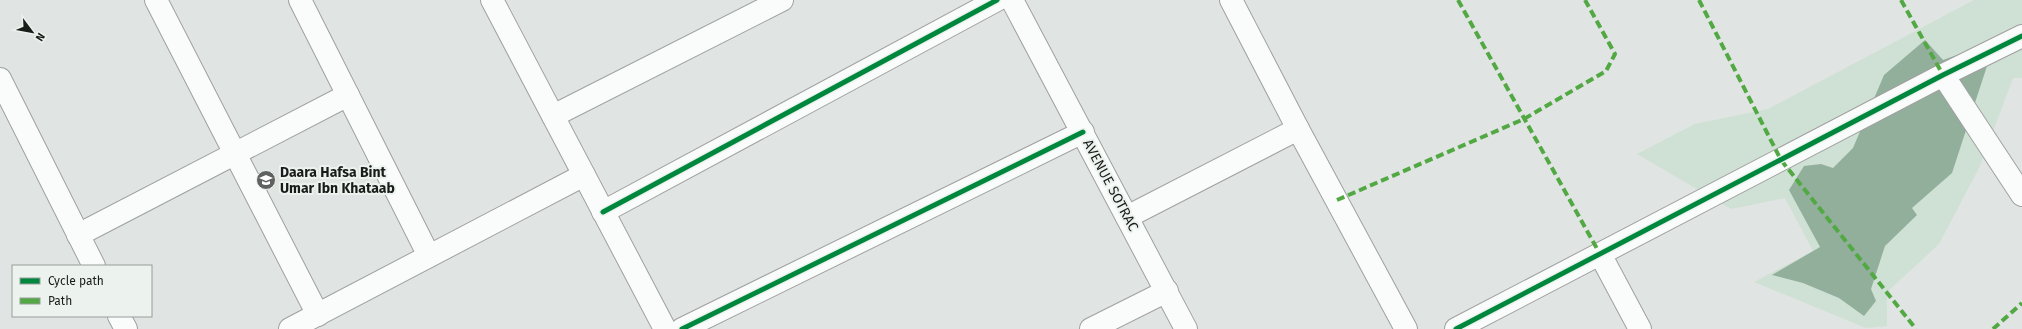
<svg xmlns="http://www.w3.org/2000/svg" width="2022" height="329" viewBox="0 0 2022 329" font-family="'Fira Sans',sans-serif">
	<rect width="100%" height="100%" fill="#e0e4e2"/>
	<path fill="#cee1d4" d="M1974,0H2022V78H2013L1980,166L1939,244L1887,292V326L1866,328L1754,282L1813,251L1785,198L1731,209L1637,154L1695,124L1768,109Z"/>
	<path fill="#92af9b" d="M1925,40L1943,60L1974,49L1988,63L1952,173L1912,208L1917,215L1885,246L1871,289L1876,301L1864,316L1839,298L1803,283L1772,275L1820,247L1789,190L1804,166L1821,164L1833,168L1853,148L1884,75Z"/>
	<g fill="none" stroke-linecap="round" stroke-linejoin="round">
		<defs>
			<g id="street">
				<path d="M156,0L318,315"/>
				<path d="M300,0L429,256"/>
				<path d="M492,0L665,329"/>
				<path d="M1231,0L1298,129L1406,329"/>
				<path d="M1943,75L2022,195"/>
				<path d="M0,79L94,266"/>
				<path d="M553,116L782,0"/>
				<path d="M603,212L997,0"/>
				<path d="M1127,217L1298,129"/>
				<path d="M78,235L348,95"/>
				<path d="M1600,254L1640,329"/>
				<path d="M119,316L126,329"/>
				<path d="M290,329L584,175"/>
				<path d="M682,329L1083,132"/>
				<path d="M1091,329L1167,291"/>
				<path d="M1456,329L1943,75L2022,36"/>
			</g>
			<path id="secondary" d="M1012,0L1186,329"/>
		</defs>
		<use href="#street" stroke="#9fa1a0" stroke-width="24"/>
		<use href="#secondary" stroke="#9fa1a0" stroke-width="24"/>
		<use href="#street" stroke="#fafbfb" stroke-width="22"/>
		<use href="#secondary" stroke="#fafbfb" stroke-width="22"/>
		<g stroke="#52a943" stroke-width="4" stroke-dasharray="8 4" stroke-linecap="butt">
			<path d="M1458,0L1600,254"/>
			<path d="M1699,0L1781,160L1916,329"/>
			<path d="M1901,0L1943,75"/>
			<path d="M1337,200L1524,119L1606,71L1615,54L1585,0"/>
			<path d="M1993,329L2022,303"/>
		</g>
		<defs>
			<g id="cycleway">
				<path d="M603,212L997,0"/>
				<path d="M682,329L1083,132"/>
				<path d="M1456,329L1943,75L2022,36"/>
			</g>
		</defs>
		<use href="#cycleway" stroke="#ecf3ee" stroke-width="8"/>
		<use href="#cycleway" stroke="#00873e" stroke-width="5"/>
	</g>
	<defs>
		<symbol id="school-disc" viewBox="-11 -11 22 22"><circle r="9.5" fill="#5f6261" stroke="#ecf3ee"/><path d="M0-5L7-2L0 1L-7-2ZM-4 1L0 2.5L4 1V4Q0 6-4 4Z" fill="#fff"/></symbol>
	</defs>
	<g fill-rule="evenodd">
		<use href="#school-disc" x="255" y="169" width="22" height="22"/>
	</g>
	<g text-anchor="middle" stroke-width="4" stroke-linejoin="round" paint-order="stroke">
		<g font-size="14" font-weight="bold" fill="#1a1c1b" stroke="#ecf3ee" text-anchor="start">
			<text x="280" y="177">Daara Hafsa Bint<tspan x="280" dy="16">Umar Ibn Khataab</tspan></text>
		</g>
		<g font-size="14" fill="#1a1c1b" stroke="#ecf3ee">
			<text transform="translate(1111 185) rotate(62)" y="5">AVENUE SOTRAC</text>
		</g>
	</g>
	<rect x="12" y="265" width="140" height="52" fill="#ecf3ee" stroke="#989d9a"/>
	<rect x="20" y="278" width="20" height="6" fill="#00873e" stroke="#989d9a"/>
	<text x="48" y="285" font-size="12" fill="#1a1c1b">Cycle path</text>
	<rect x="20" y="298" width="20" height="6" fill="#52a943" stroke="#989d9a"/>
	<text x="48" y="305" font-size="12" fill="#1a1c1b">Path</text>
	<g transform="translate(32 32) rotate(122)" stroke="#ecf3ee" stroke-width="3" paint-order="stroke">
	<path d="M0-3L7 15L0 10L-7 15Z" fill="#1a1c1b"/>
	<text y="-6" font-size="11" font-weight="bold" text-anchor="middle" fill="#1a1c1b">N</text>
	</g>
</svg>
